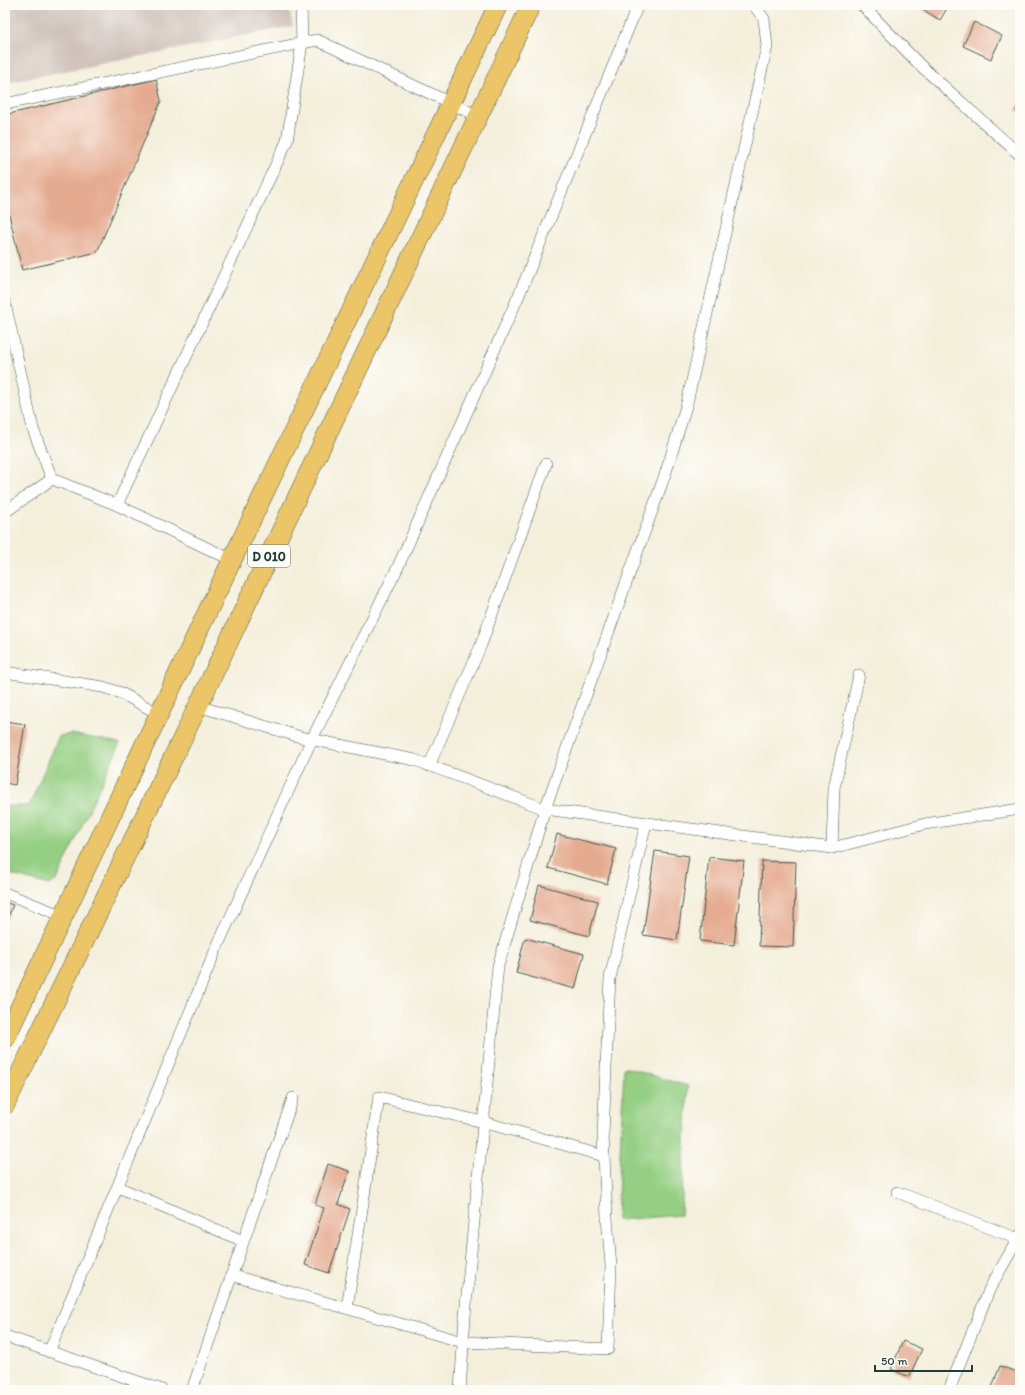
<svg xmlns="http://www.w3.org/2000/svg" width="1025" height="1395" viewBox="0 0 1025 1395" font-family="Itim,sans-serif">
	<rect width="100%" height="100%" fill="#fdfcf7"/>
	<filter id="ink" filterUnits="userSpaceOnUse"><feTurbulence type="fractalNoise" baseFrequency=".025" numOctaves="2"/><feDisplacementMap in="SourceGraphic" scale="8" xChannelSelector="R" yChannelSelector="G"/><feConvolveMatrix kernelMatrix="1 2 1 2 8 2 1 2 1" color-interpolation-filters="sRGB"/></filter>
	<filter id="wash" filterUnits="userSpaceOnUse"><feTurbulence type="fractalNoise" baseFrequency=".012" numOctaves="4" result="noise"/><feDisplacementMap in="SourceGraphic" scale="16" xChannelSelector="R" yChannelSelector="G"/><feGaussianBlur stdDeviation="0.9" result="paint"/><feColorMatrix in="noise" values="0 0 0 0 0 0 0 0 0 0 0 0 0 0 0 0 0 1.4 0 .05"/><feComposite in="paint" operator="in"/></filter>
	<g filter="url(#wash)">
		<rect width="100%" height="100%" fill="#f4efdb"/>
		<path fill="#cec1ba" d="M5,5H288L293,26L5,83Z"/>
		<g fill="#95cf83" stroke="#5a865c">
			<path d="M71,734L120,743L57,880L49,885L5,873L6,806H29L59,736Z"/>
			<path d="M624,1067L688,1086L681,1215L617,1220Z"/>
		</g>
		<g id="blocks">
			<g fill="#e5ab90">
				<path d="M918,5H949L940,20L917,6Z"/>
				<path d="M974,22L1002,36L991,59L963,46Z"/>
				<path d="M156,79L161,101L97,252L22,270L5,197V115Z"/>
				<path d="M1020,102V113L1016,111Z"/>
				<path d="M5,721L25,724L15,785L5,783Z"/>
				<path d="M557,834L616,849L607,884L548,868Z"/>
				<path d="M655,851L689,856L677,940L643,935Z"/>
				<path d="M709,857L744,861L734,945L700,941Z"/>
				<path d="M762,861L796,862L793,947L759,946Z"/>
				<path d="M539,885L598,901L589,936L530,920Z"/>
				<path d="M5,902L13,905L5,925Z"/>
				<path d="M525,938L584,954L575,989L516,973Z"/>
				<path d="M328,1164L349,1171L338,1204L350,1209L329,1273L305,1265L324,1208L315,1205Z"/>
				<path d="M903,1341L922,1349L909,1377L891,1369Z"/>
				<path d="M1000,1366L1020,1373V1390H1000L992,1387Z"/>
			</g>
		</g>
	</g>
	<g filter="url(#ink)">
		<use href="#blocks" fill-opacity="0" stroke="#3f584d" stroke-width="1"/>
		<g fill="none" stroke-linecap="round" stroke-linejoin="round">
			<defs>
				<g id="minor">
					<path d="M862,5L920,65L1020,155"/>
					<path d="M5,104L317,40L478,116"/>
					<path d="M5,303L33,429L52,479L117,505L232,560"/>
					<path d="M117,505L287,141L302,43L301,5"/>
					<path d="M5,512L52,479"/>
					<path d="M5,672L103,687L121,693L159,714"/>
					<path d="M198,706L304,738L415,760L545,809L832,848L925,824L1020,809"/>
					<path d="M429,766L481,645L546,464"/>
					<path d="M832,848L834,788L859,675"/>
					<path d="M5,893L63,916"/>
					<path d="M118,1187L243,1241"/>
					<path d="M897,1192L1018,1239"/>
					<path d="M231,1275L463,1342L608,1349L611,1266L607,1218L603,1135L610,978L646,823"/>
					<path d="M347,1308L379,1097L483,1122L604,1156"/>
					<path d="M5,1336L162,1390"/>
					<path d="M49,1352L216,949L312,739L397,569L519,295L638,5"/>
					<path d="M192,1390L293,1098"/>
					<path d="M460,1390L465,1316L498,966L545,809L666,472L687,403L767,46L764,19L754,5"/>
					<path d="M949,1390L990,1288L1020,1235"/>
				</g>
				<g id="trunk">
					<path d="M5,1039L232,560L498,5"/>
					<path d="M5,1105L198,706L531,5"/>
				</g>
			</defs>
			<use href="#minor" stroke="#3f584d" stroke-width="12"/>
			<use href="#trunk" stroke="#3f584d" stroke-width="20"/>
			<use href="#minor" stroke="#fff" stroke-width="11"/>
			<use href="#trunk" stroke="#ecc569" stroke-width="19"/>
		</g>
	</g>
	<g text-anchor="middle" stroke-width="3.5" stroke-linejoin="round" paint-order="stroke">
		<rect fill="#fdfcf7" stroke="#62766e" stroke-width="1" x="248" y="545" width="42" height="22" rx="3"/>
		<g font-size="13" font-weight="bold" fill="#1f3d34">
			<text x="269" y="561">D 010</text>
		</g>
	</g>
	<rect width="1025" height="1395" fill="none" stroke="#fdfcf7" stroke-width="20"/>
	<path d="M875 1365v6h97v-6" fill="none" stroke="#1f3d34" stroke-width="2"/>
	<text x="881" y="1365" font-size="12" fill="#1f3d34" stroke="#fdfcf7" stroke-width="3" paint-order="stroke">50 m</text>
</svg>
